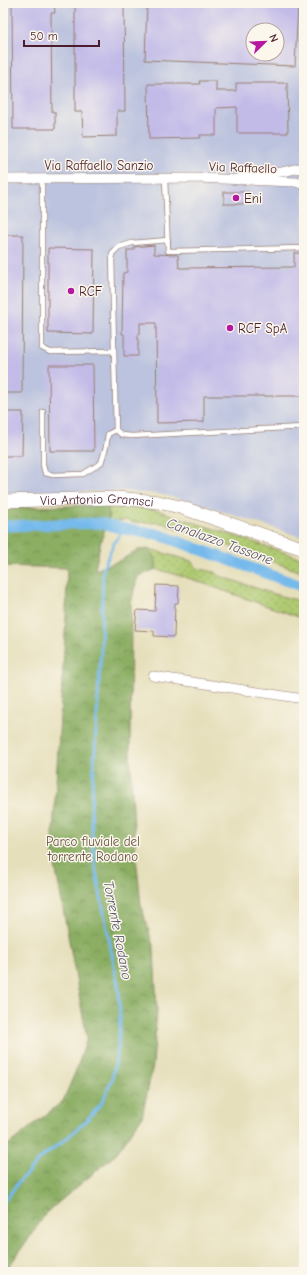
<svg xmlns="http://www.w3.org/2000/svg" width="307" height="1275" viewBox="0 0 307 1275" font-family="'Comic Neue',sans-serif">
	<defs>
		<pattern id="green-dots" width="8" height="8" patternUnits="userSpaceOnUse"><rect width="8" height="8" fill="#afca71"/><path d="M2 2h.1M6 6h.1" fill="none" stroke="#98ad62" stroke-width="1.8" stroke-linecap="round"/></pattern>
		<pattern id="forest-crowns" width="20" height="18" patternUnits="userSpaceOnUse"><rect width="20" height="18" fill="#8bae63"/><path d="M2 6a3 3 0 1 1 6 0M12 15a3 3 0 1 1 6 0" fill="none" stroke="#748d52"/></pattern>
	</defs>
	<rect width="100%" height="100%" fill="#fbf7ec"/>
	<filter id="ink" filterUnits="userSpaceOnUse"><feTurbulence type="fractalNoise" baseFrequency=".025" numOctaves="2"/><feDisplacementMap in="SourceGraphic" scale="8" xChannelSelector="R" yChannelSelector="G"/><feConvolveMatrix kernelMatrix="1 2 1 2 8 2 1 2 1" color-interpolation-filters="sRGB"/></filter>
	<filter id="wash" filterUnits="userSpaceOnUse"><feTurbulence type="fractalNoise" baseFrequency=".012" numOctaves="4" result="noise"/><feDisplacementMap in="SourceGraphic" scale="16" xChannelSelector="R" yChannelSelector="G"/><feGaussianBlur stdDeviation="0.9" result="paint"/><feColorMatrix in="noise" values="0 0 0 0 0 0 0 0 0 0 0 0 0 0 0 0 0 1.4 0 .05"/><feComposite in="paint" operator="in"/></filter>
	<g filter="url(#wash)">
		<rect width="100%" height="100%" fill="#e6dfbb"/>
		<path fill="#bcc3de" fill-rule="evenodd" d="M3,3H304V538L193,502L159,494L122,491L3,493ZM253,30H277V54H253Z"/>
		<g fill="url(#green-dots)" stroke="#7c744e">
			<path d="M107,506L141,507L157,510L304,559V573L241,550L162,523L132,522L127,520L107,522L109,516Z"/>
			<path d="M149,549L191,561L199,569L215,572L220,576L277,595L304,602V619L185,577L156,569V561Z"/>
		</g>
		<path fill="url(#forest-crowns)" stroke="#6a6647" d="M100,505L107,506L109,516L100,544L95,570L119,561L138,550L149,549L156,561V569L138,576L131,603L130,751L135,847L141,905L154,949L157,1010L153,1065L142,1117L115,1155L47,1212L5,1272H3V1149L63,1101L77,1068L87,1038L52,849L66,618L67,568L3,566V508Z"/>
		<g fill="none" stroke-linecap="round" stroke-linejoin="round">
			<path stroke="#76baec" stroke-width="3" d="M3,1203L18,1183L42,1157L66,1139L85,1122L101,1104L112,1080L118,1048L120,1020L119,991L94,861L91,811L101,651L103,569L114,543L124,529"/>
			<path stroke="#76baec" stroke-width="11" d="M3,526L101,523L124,529L157,534L304,587"/>
		</g>
		<g id="blocks">
			<g fill="#c2bbe8" fill-rule="evenodd">
				<path d="M12,3H54L55,13H51L52,112H55V129H13Z"/>
				<path d="M75,3H124L125,111H117V136L83,137L82,112H75Z"/>
				<path d="M147,3H298L295,66L145,60ZM253,30H277V54H253Z"/>
				<path d="M199,81H216V91H236V83H287L288,133H237V107L216,108V135H200V138L149,139L148,84H200Z"/>
				<rect x="224" y="192" width="25" height="12"/>
				<path d="M3,235H23L22,393H3Z"/>
				<path d="M154,245V254L178,255L179,268L294,267V253H304V396H204V422L157,423L156,323H140V334H138V356H124V334H122L123,273L127,272V250H134V247Z"/>
				<path d="M48,248L94,249L93,334L48,333Z"/>
				<path d="M49,365H93L94,451H50Z"/>
				<path d="M3,412H23L22,456H3Z"/>
				<path d="M156,585L179,586L178,603H175L174,637L154,636V631L135,630L137,610L155,611Z"/>
			</g>
		</g>
	</g>
	<g filter="url(#ink)">
		<use href="#blocks" fill-opacity="0" stroke="#987f73" stroke-width="1"/>
		<g fill="none" stroke-linecap="round" stroke-linejoin="round">
			<defs>
				<g id="lane">
					<path d="M42,178V348L50,352L114,351L116,430L122,435L132,436L304,427"/>
					<path d="M165,178L168,251L304,248"/>
					<path d="M114,351L112,254L119,247L132,243L168,240"/>
					<path d="M43,412V465L45,473L53,475L83,474L101,463L106,447L108,434L116,430"/>
				</g>
				<g id="street">
					<path d="M304,172V178"/>
					<path d="M242,175L282,172L304,167"/>
					<path d="M3,179L195,178L296,182L304,185"/>
					<path d="M153,676L304,699"/>
				</g>
				<g id="secondary">
					<path id="s1" d="M3,501L117,498L158,502L180,507L304,549"/>
				</g>
			</defs>
			<use href="#lane" stroke="#987f73" stroke-width="6"/>
			<use href="#street" stroke="#987f73" stroke-width="10"/>
			<use href="#secondary" stroke="#987f73" stroke-width="14"/>
			<use href="#lane" stroke="#fff" stroke-width="4.5"/>
			<use href="#street" stroke="#fff" stroke-width="9"/>
			<use href="#secondary" stroke="#fff" stroke-width="13"/>
		</g>
	</g>
	<g fill="#b5179e" stroke="#fbf7ec" stroke-width="1.5">
		<circle cx="236" cy="198" r="4"/>
		<circle cx="71" cy="291" r="4"/>
		<circle cx="230" cy="328" r="4"/>
	</g>
	<g text-anchor="middle" stroke-width="3" stroke-linejoin="round" paint-order="stroke">
		<g font-size="13" fill="#4a1f2b" stroke="#fbf7ec">
			<text x="99" y="170">Via Raffaello Sanzio</text>
			<text transform="translate(243 167) rotate(2)" y="5">Via Raffaello</text>
			<text dy="5" stroke="none"><textPath href="#s1" startOffset="94">Via Antonio Gramsci</textPath></text>
		</g>
		<g font-size="13" fill="#4a1f2b" stroke="#fbf7ec" text-anchor="start">
			<text x="244" y="203">Eni</text>
			<text x="79" y="296">RCF</text>
			<text x="238" y="333">RCF SpA</text>
		</g>
		<g font-size="13" fill="#685240" stroke="#fbf7ec">
			<text x="93" y="846">Parco fluviale del<tspan x="93" dy="15">torrente Rodano</tspan></text>
		</g>
		<g font-size="14" font-style="italic" fill="#59556f" stroke="#fbf7ec">
			<text transform="translate(220 541) rotate(20)" y="5">Canalazzo Tassone</text>
			<text transform="translate(118 930) rotate(79)" y="5">Torrente Rodano</text>
		</g>
	</g>
	<rect width="307" height="1275" fill="none" stroke="#fbf7ec" stroke-width="16"/>
	<g transform="translate(265 42) rotate(67)"><circle r="19" fill="#fbf7ec" stroke="#b4a19f"/>
	<path d="M0-3L7 15L0 10L-7 15Z" fill="#b5179e"/>
	<text y="-6" font-size="11" font-weight="bold" text-anchor="middle" fill="#4a1f2b">N</text>
	</g>
	<path d="M24 40v6h75v-6" fill="none" stroke="#4a1f2b" stroke-width="2"/>
	<text x="30" y="40" font-size="12" fill="#4a1f2b" stroke="#fbf7ec" stroke-width="3" paint-order="stroke">50 m</text>
</svg>
